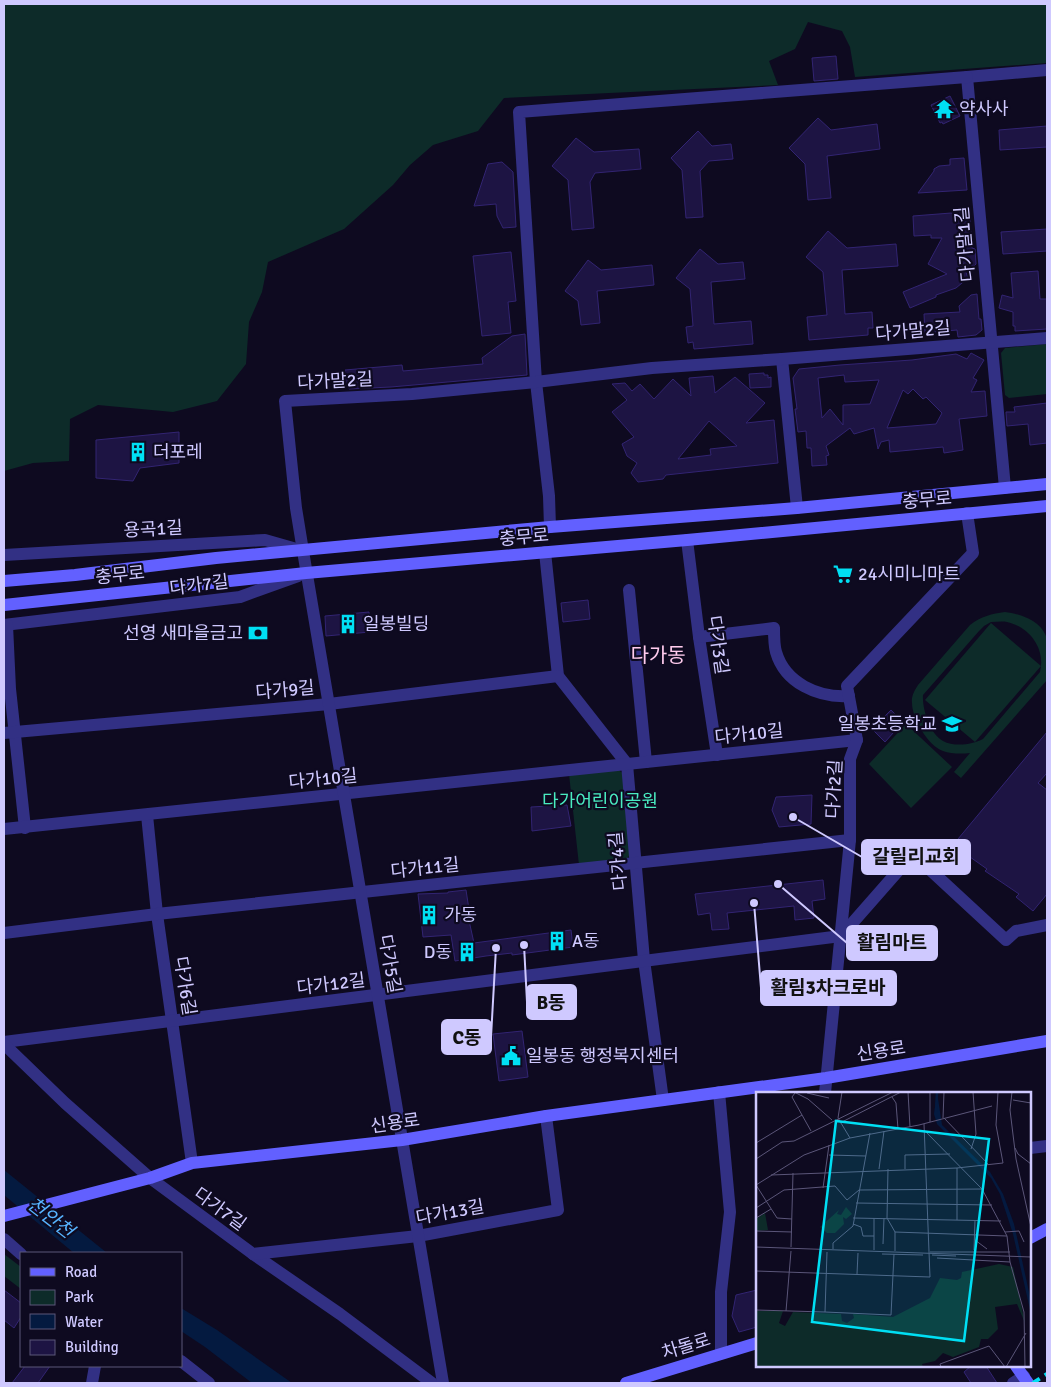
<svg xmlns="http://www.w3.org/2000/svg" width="1051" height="1387" viewBox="0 0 1051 1387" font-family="Signika,'Noto Sans KR',sans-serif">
	<rect width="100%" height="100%" fill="#0e0a20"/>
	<g fill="#0d2b29" fill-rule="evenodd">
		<path d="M4,4H1047V63L855,77L850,47L842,31L808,22L795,49L769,61L778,85L504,98L478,131L433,145L410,165L393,185L344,229L268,262L262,292L249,322L246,364L217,401L173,412L98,405L70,419L69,461L33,463L4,471Z"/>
		<path d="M1047,344V394L1009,398L1005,395L1001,353L1005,348Z"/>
		<path d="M1005,612C1021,614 1042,621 1047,639C1049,647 1047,671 1047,680L961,778L954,772L970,753C962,754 951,754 943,751C928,746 912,718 912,703C911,696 915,690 918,685L970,625C981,616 992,614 1005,612ZM991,622C996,622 1002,621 1007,622C1029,627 1046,648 1040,672L983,739C972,745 954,747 943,741C930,734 922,709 923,695L979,631L984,626Z"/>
		<path d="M991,623L1041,666L975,742L925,700Z"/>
		<path d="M906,724L952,767L911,808L869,764Z"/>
		<path d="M616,768L625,775L632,852L626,860L579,865L569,774Z"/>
		<path d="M4,1254L21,1267V1289L4,1276Z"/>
	</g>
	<g fill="#041a40">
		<path d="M4,1170L107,1253H74L4,1195Z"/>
		<path d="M181,1308L217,1330L292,1383H252L205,1347L181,1331Z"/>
	</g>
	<g fill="#1d1443" stroke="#322472" fill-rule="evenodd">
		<path d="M836,56L838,79L814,81L812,58Z"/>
		<path d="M950,96L960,116L943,124L942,122L940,123L931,105Z"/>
		<path d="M818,118L831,130L877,124L880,149L827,156L831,198L808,200L805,164L789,148Z"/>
		<path d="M1047,126V147L1000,150L999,130Z"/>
		<path d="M698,131L712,146L731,144L733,159L709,161L700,171L703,217L686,218L682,170L671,158Z"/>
		<path d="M576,138L594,152L639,149L641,169L595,173L590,182L594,228L572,230L568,180L552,166Z"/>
		<path d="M964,158L967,190L918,193L934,171V169L939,166L950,165V159Z"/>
		<path d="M502,162L513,172L516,227L503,228L497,216L496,204L474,206L488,164Z"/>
		<path d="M964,212L970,217L972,248L975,249L976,264L974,266L963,264L968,278L956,288L936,295V297L910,308L903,292L947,274L928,264L942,238H931V235L914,236L913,216Z"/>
		<path d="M1047,229V251L1003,254L1001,232Z"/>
		<path d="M828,231L847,248L896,244L898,266L842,270L845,314L872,312L873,328H868V335L809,340L807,317L827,315L823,272L806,257Z"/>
		<path d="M700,249L718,264L743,262L745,279L711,282L714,324L751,321L753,344L694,349L693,342L688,343L686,327L693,326L690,289L676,278Z"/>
		<path d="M511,252L516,301L508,302L511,333L482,336L473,256Z"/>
		<path d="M588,260L601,270L652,265L654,285L597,291L600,323L581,325L578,301L565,291Z"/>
		<path d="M1038,271L1040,299H1047V329L1015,331V326H1013V312L999,308L1002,295L1013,298L1011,273Z"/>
		<path d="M977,294L979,319H981L982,330L976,335L958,337L957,330L925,333L924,314L960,312L959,306L971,295Z"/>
		<path d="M525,334L527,375L391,387L349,389V386H346L345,370L402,365L403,371L483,364L482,358L512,336Z"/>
		<path d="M971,353L984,360L973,378L977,380L971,392L985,391L987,416L959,419L963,450L944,453L943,447L890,452L889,440L881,442L878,449L874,428L854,434L850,428L826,446L829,455L826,456L827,465L812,466L811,448H807L806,431L798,432L795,409H797L793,378L799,369L840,365L912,360L956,354L967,359ZM844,375L845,382L879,380L870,404L843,405V425L830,409L822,418L818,378ZM913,389L923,399L926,397L942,413L936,424L887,428L903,390L908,394Z"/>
		<path d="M764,373V375H768V378L771,377V387L750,388L749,374Z"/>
		<path d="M713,376L715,393L735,377L765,403L746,423L774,420L778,463L666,475L663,479L638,482L631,473L637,463L627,456L622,444L634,437L612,412L627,400L612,384L625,383L632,391L640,384L654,399L673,379L691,396L689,378ZM709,421L737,446L710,449L711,455L678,459Z"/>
		<path d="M1047,403V443L1030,445L1028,424L1007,426L1006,412H1015L1014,407Z"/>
		<path d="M179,432V463L140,468L133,481L96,478V440Z"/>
		<path d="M588,600L590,619L563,622L561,603Z"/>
		<path d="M369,612L370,632L326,636L325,616Z"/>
		<path d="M891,710L903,722L885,742L872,729Z"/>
		<path d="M1047,732V773L1038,783L1047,790V894L1033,911L1016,897L1019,894L985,871L987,869L953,845Z"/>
		<path d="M812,795L811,824L779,827L772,810L776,797Z"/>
		<path d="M567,805L571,826L532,831L531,807Z"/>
		<path d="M823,880L825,899L812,901L814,918L795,920L794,906L727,913L729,929L712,930L710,913L698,915L695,894Z"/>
		<path d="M466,890L470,916H468L474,943L571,930L573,947L512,955V953L486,956L455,961L451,935L423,937L418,894L448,893V892Z"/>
		<path d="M522,1031L528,1077L499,1081L493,1034Z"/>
		<path d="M4,1290L21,1303V1317L14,1328L4,1320Z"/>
		<path d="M757,1290V1327L739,1332L732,1316L736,1295Z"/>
		<path d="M25,1366H50L38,1383H12Z"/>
		<path d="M971,1366H986L997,1383H971L964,1372Z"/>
	</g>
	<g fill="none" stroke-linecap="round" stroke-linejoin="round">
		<g stroke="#323084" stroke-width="12">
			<path d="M782,359L797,508"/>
			<path d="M1005,488L967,77L1047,70"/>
			<path d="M550,527L549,496L536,382L519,112L967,77"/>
			<path d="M687,540L699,637L717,755"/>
			<path d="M545,552L558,676L627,764L644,960L663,1100"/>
			<path d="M4,555L265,540L300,550"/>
			<path d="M629,590L646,762"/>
			<path d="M4,625L240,597L298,576"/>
			<path d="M7,625L10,689L25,828"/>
			<path d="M699,637L774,628C774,636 774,645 776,652C785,683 818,698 849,696"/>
			<path d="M4,733L329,704L558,676"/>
			<path d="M147,815L157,914L192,1163"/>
			<path d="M4,829L857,740"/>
			<path d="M4,933L157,914L850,840"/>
			<path d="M4,1042L841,936L913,854L1006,940L1016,931L1047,925"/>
			<path d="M4,1044L65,1103L150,1178L253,1254L340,1314L432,1383"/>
			<path d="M719,1092L730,1212L721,1292V1353"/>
			<path d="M825,1093L850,840V759L857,740L847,686L973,553L967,513"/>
			<path d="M1030,1148L1047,1146"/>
			<path d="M4,1239L21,1254"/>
			<path d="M253,1254L418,1236L558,1210L546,1116"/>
			<path d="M181,1361L209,1383"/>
			<path d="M92,1383L95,1366"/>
			<path d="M443,1383L303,551L296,508L285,401L412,394L536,382L652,368L782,359L1047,338"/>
			<path d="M1013,1383L1024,1376"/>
		</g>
		<g stroke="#6260ff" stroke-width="12">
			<path d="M4,581L75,575L216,558L550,527L797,508L1047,484"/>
			<path d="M4,605L306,573L687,540L1047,506"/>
			<path d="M4,1216L150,1178L192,1163L402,1140L546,1116L826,1078L1047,1041"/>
			<path d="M1030,1238L1047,1229"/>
			<path d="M1016,1366L1028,1383"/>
			<path d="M626,1383L757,1343"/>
		</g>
		<path stroke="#00dff4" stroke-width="4" stroke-dasharray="8 6" stroke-linecap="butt" d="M1033,1383L1047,1374"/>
	</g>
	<defs>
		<symbol id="temple-bare" viewBox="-9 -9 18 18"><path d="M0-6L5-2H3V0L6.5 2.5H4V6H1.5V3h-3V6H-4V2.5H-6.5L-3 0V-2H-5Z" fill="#00dff4" stroke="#0e0a20" stroke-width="2.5" paint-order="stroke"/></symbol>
		<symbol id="building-bare" viewBox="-9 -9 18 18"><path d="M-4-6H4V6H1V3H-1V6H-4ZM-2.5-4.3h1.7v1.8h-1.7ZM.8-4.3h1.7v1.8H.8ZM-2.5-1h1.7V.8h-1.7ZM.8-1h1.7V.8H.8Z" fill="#00dff4" stroke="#0e0a20" stroke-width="2.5" paint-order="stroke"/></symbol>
		<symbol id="supermarket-bare" viewBox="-9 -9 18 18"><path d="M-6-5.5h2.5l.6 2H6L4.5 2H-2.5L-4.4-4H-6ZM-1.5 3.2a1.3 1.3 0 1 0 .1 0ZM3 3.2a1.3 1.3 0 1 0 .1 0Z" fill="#00dff4" stroke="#0e0a20" stroke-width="2.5" paint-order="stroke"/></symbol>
		<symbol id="bank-bare" viewBox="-9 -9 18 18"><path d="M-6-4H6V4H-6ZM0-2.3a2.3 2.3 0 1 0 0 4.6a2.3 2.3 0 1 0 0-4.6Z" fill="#00dff4" stroke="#0e0a20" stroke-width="2.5" paint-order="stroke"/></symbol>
		<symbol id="school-bare" viewBox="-9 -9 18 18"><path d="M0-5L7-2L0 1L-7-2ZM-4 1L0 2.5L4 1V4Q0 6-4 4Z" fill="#00dff4" stroke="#0e0a20" stroke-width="2.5" paint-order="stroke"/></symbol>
		<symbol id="civic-bare" viewBox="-9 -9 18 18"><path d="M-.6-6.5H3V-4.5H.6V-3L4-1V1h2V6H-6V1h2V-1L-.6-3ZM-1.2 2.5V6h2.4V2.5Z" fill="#00dff4" stroke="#0e0a20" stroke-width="2.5" paint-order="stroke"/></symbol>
	</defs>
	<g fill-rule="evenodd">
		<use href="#temple-bare" x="930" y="95" width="28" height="28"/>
		<use href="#building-bare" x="124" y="438" width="28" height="28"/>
		<use href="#supermarket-bare" x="829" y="560" width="28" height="28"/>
		<use href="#building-bare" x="334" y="610" width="28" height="28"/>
		<use href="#bank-bare" x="244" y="619" width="28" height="28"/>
		<use href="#school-bare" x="938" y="710" width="28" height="28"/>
		<use href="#building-bare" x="415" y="901" width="28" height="28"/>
		<use href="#building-bare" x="543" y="927" width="28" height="28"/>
		<use href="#building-bare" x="453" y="938" width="28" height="28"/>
		<use href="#civic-bare" x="497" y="1042" width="28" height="28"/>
	</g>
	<g text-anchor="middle" stroke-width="4.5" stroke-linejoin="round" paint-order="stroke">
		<g font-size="18" fill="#cfc9ff" stroke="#0e0a20" text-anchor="start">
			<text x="959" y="115">약사사</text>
			<text x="153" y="458">더포레</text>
			<text x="858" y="580">24시미니마트</text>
			<text x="363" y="630">일봉빌딩</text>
			<text x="243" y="639" text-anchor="end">선영 새마을금고</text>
			<text x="937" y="730" text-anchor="end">일봉초등학교</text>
			<text x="444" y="921">가동</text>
			<text x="572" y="947">A동</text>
			<text x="452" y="958" text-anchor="end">D동</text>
			<text x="526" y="1062">일봉동 행정복지센터</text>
		</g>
		<g font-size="18" fill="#cfc9ff" stroke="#0e0a20">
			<text transform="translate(965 244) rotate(-95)" y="6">다가말1길</text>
			<text transform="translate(913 331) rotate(-5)" y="6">다가말2길</text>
			<text transform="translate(335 381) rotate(-3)" y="6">다가말2길</text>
			<text transform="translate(927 500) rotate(-5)" y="6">충무로</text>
			<text transform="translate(153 529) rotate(-3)" y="6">용곡1길</text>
			<text transform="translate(524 537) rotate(-5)" y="6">충무로</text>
			<text transform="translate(120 575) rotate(-6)" y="6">충무로</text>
			<text transform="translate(199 585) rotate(-7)" y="6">다가7길</text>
			<text transform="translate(718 645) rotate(82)" y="6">다가3길</text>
			<text transform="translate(285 690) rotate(-5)" y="6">다가9길</text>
			<text transform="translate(749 734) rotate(-6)" y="6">다가10길</text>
			<text transform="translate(323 779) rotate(-6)" y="6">다가10길</text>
			<text transform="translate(834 789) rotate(-87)" y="6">다가2길</text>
			<text transform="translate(618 861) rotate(-95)" y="6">다가4길</text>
			<text transform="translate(425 868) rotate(-6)" y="6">다가11길</text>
			<text transform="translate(390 964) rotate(80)" y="6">다가5길</text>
			<text transform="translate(331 984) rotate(-7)" y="6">다가12길</text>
			<text transform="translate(185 986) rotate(81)" y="6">다가6길</text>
			<text transform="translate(881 1051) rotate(-9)" y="6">신용로</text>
			<text transform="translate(395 1123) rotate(-8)" y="6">신용로</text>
			<text transform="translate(220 1209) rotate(36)" y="6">다가7길</text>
			<text transform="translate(450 1212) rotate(-10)" y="6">다가13길</text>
			<text transform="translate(686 1346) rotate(-17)" y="6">차돌로</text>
		</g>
		<g font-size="18" fill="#49ecc1" stroke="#0e0a20">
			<text x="600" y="807">다가어린이공원</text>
		</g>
		<g font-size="19" font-style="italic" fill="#57b4ff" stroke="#0e0a20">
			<text transform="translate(51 1217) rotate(38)" y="7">천안천</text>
		</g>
		<g font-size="20" fill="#ffcbed" stroke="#0e0a20">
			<text x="658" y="662">다가동</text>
		</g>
	</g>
	<g transform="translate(756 1092)">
		<rect width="275" height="275" fill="#0e0a20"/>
		<path d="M90,115L96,122L90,127L87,125L88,132L79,141H71L64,135L83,118L81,122L85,123ZM9,121L12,138L0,139V127ZM243,172L257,175L269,231L261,212L239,215L242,237L232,247H225L223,255L197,265L187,261L179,269L166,272L167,275H0V219H27L23,231L29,234L37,220L85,222L86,229L91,231L98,226L97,222L137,225L174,206L184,186L201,188L205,186L206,180Z" fill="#0d2b29"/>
		<path d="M181,0L186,33L234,80L247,102L258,132L275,209V222L257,142L244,102L235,86L181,32L178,22Z" fill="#041a40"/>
		<path fill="none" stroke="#041a40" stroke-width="2.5" d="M180,20L181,0"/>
		<path fill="none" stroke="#5b5679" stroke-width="1" d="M38,0L52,7L76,28M86,0L82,26L94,46M152,0L154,35M174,0V30M256,0L254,18L260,67M51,1L73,6M136,5L140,11L142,37M257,8L275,11M46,23L55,39M187,26L188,0M188,26L232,72M84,31L145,0M168,38L226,97L251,144L254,170M0,51L46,23L36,5L39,1M259,56L262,62L275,72M215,57L220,42L217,0M73,63L110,64M0,67L26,50L38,49L137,0M260,67L275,135M201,76V128M123,77L128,39M132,77L131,126L139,140V159M149,77V63L194,62M15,83L201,76L247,71L240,33L242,0M0,93L48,63L94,46L163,33L236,14M0,93L21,126L36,127M67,96L73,53M100,111L236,113M0,116L28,98L79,94L91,108L103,98L226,97M0,126L15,117M97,126L245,129M118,126V158M97,132L105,135L107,144H118M0,139L36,140M139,140L251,144M249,140L263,139L268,150M219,148L231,157M127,152L128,126M0,155L275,165M35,155L37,81M77,157V151L97,134L114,41M218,158L219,128M174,160H254M126,162L167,163M176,163L200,164M181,166L254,170M254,170L268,220L269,275M0,179L174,185L168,32M101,182L102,161M0,218L69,220L71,160M30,219L35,159M69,220L135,223L138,162M185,275L184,272L233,254L249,275M250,275L270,241"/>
		<path fill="#00dff4" fill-opacity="0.15" stroke="#00dff4" stroke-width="2.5" d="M80,29L233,47L208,249L56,230Z"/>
		<rect width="275" height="275" fill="none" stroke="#cfc9ff" stroke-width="2.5"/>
	</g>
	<path fill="none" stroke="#cfc9ff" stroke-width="2" d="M793 817L862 857M778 884L847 943M754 903L761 988M524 945L527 1002M496 948L491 1037"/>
	<g fill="#cfc9ff" stroke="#0e0a20" stroke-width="2">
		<circle cx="793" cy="817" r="5"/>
		<circle cx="778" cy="884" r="5"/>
		<circle cx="754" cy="903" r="5"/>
		<circle cx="524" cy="945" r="5"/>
		<circle cx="496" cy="948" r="5"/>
	</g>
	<g fill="#cfc9ff" stroke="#cfc9ff" stroke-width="2">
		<rect x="862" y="840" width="108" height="34" rx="5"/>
		<rect x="847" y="926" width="90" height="34" rx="5"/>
		<rect x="761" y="971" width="135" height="34" rx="5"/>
		<rect x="527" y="985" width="49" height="34" rx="5"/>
		<rect x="442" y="1020" width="49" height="34" rx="5"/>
	</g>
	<g font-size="19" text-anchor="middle" font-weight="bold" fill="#111">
		<text x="916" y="863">갈릴리교회</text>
		<text x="892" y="949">활림마트</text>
		<text x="828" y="994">활림3차크로바</text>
		<text x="551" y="1009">B동</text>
		<text x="467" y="1044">C동</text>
	</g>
	<rect width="1051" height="1387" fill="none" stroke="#cfc9ff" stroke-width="10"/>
	<rect x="20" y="1252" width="162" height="115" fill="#0e0a20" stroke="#5b5679"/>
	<rect x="30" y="1268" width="25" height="8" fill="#6260ff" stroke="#5b5679"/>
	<text x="65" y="1277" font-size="15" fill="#cfc9ff">Road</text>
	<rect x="30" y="1290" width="25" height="15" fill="#0d2b29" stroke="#5b5679"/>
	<text x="65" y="1302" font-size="15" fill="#cfc9ff">Park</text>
	<rect x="30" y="1314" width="25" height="15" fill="#041a40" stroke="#5b5679"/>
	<text x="65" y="1327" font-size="15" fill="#cfc9ff">Water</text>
	<rect x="30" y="1340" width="25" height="15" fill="#1d1443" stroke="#5b5679"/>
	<text x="65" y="1352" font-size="15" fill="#cfc9ff">Building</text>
</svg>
